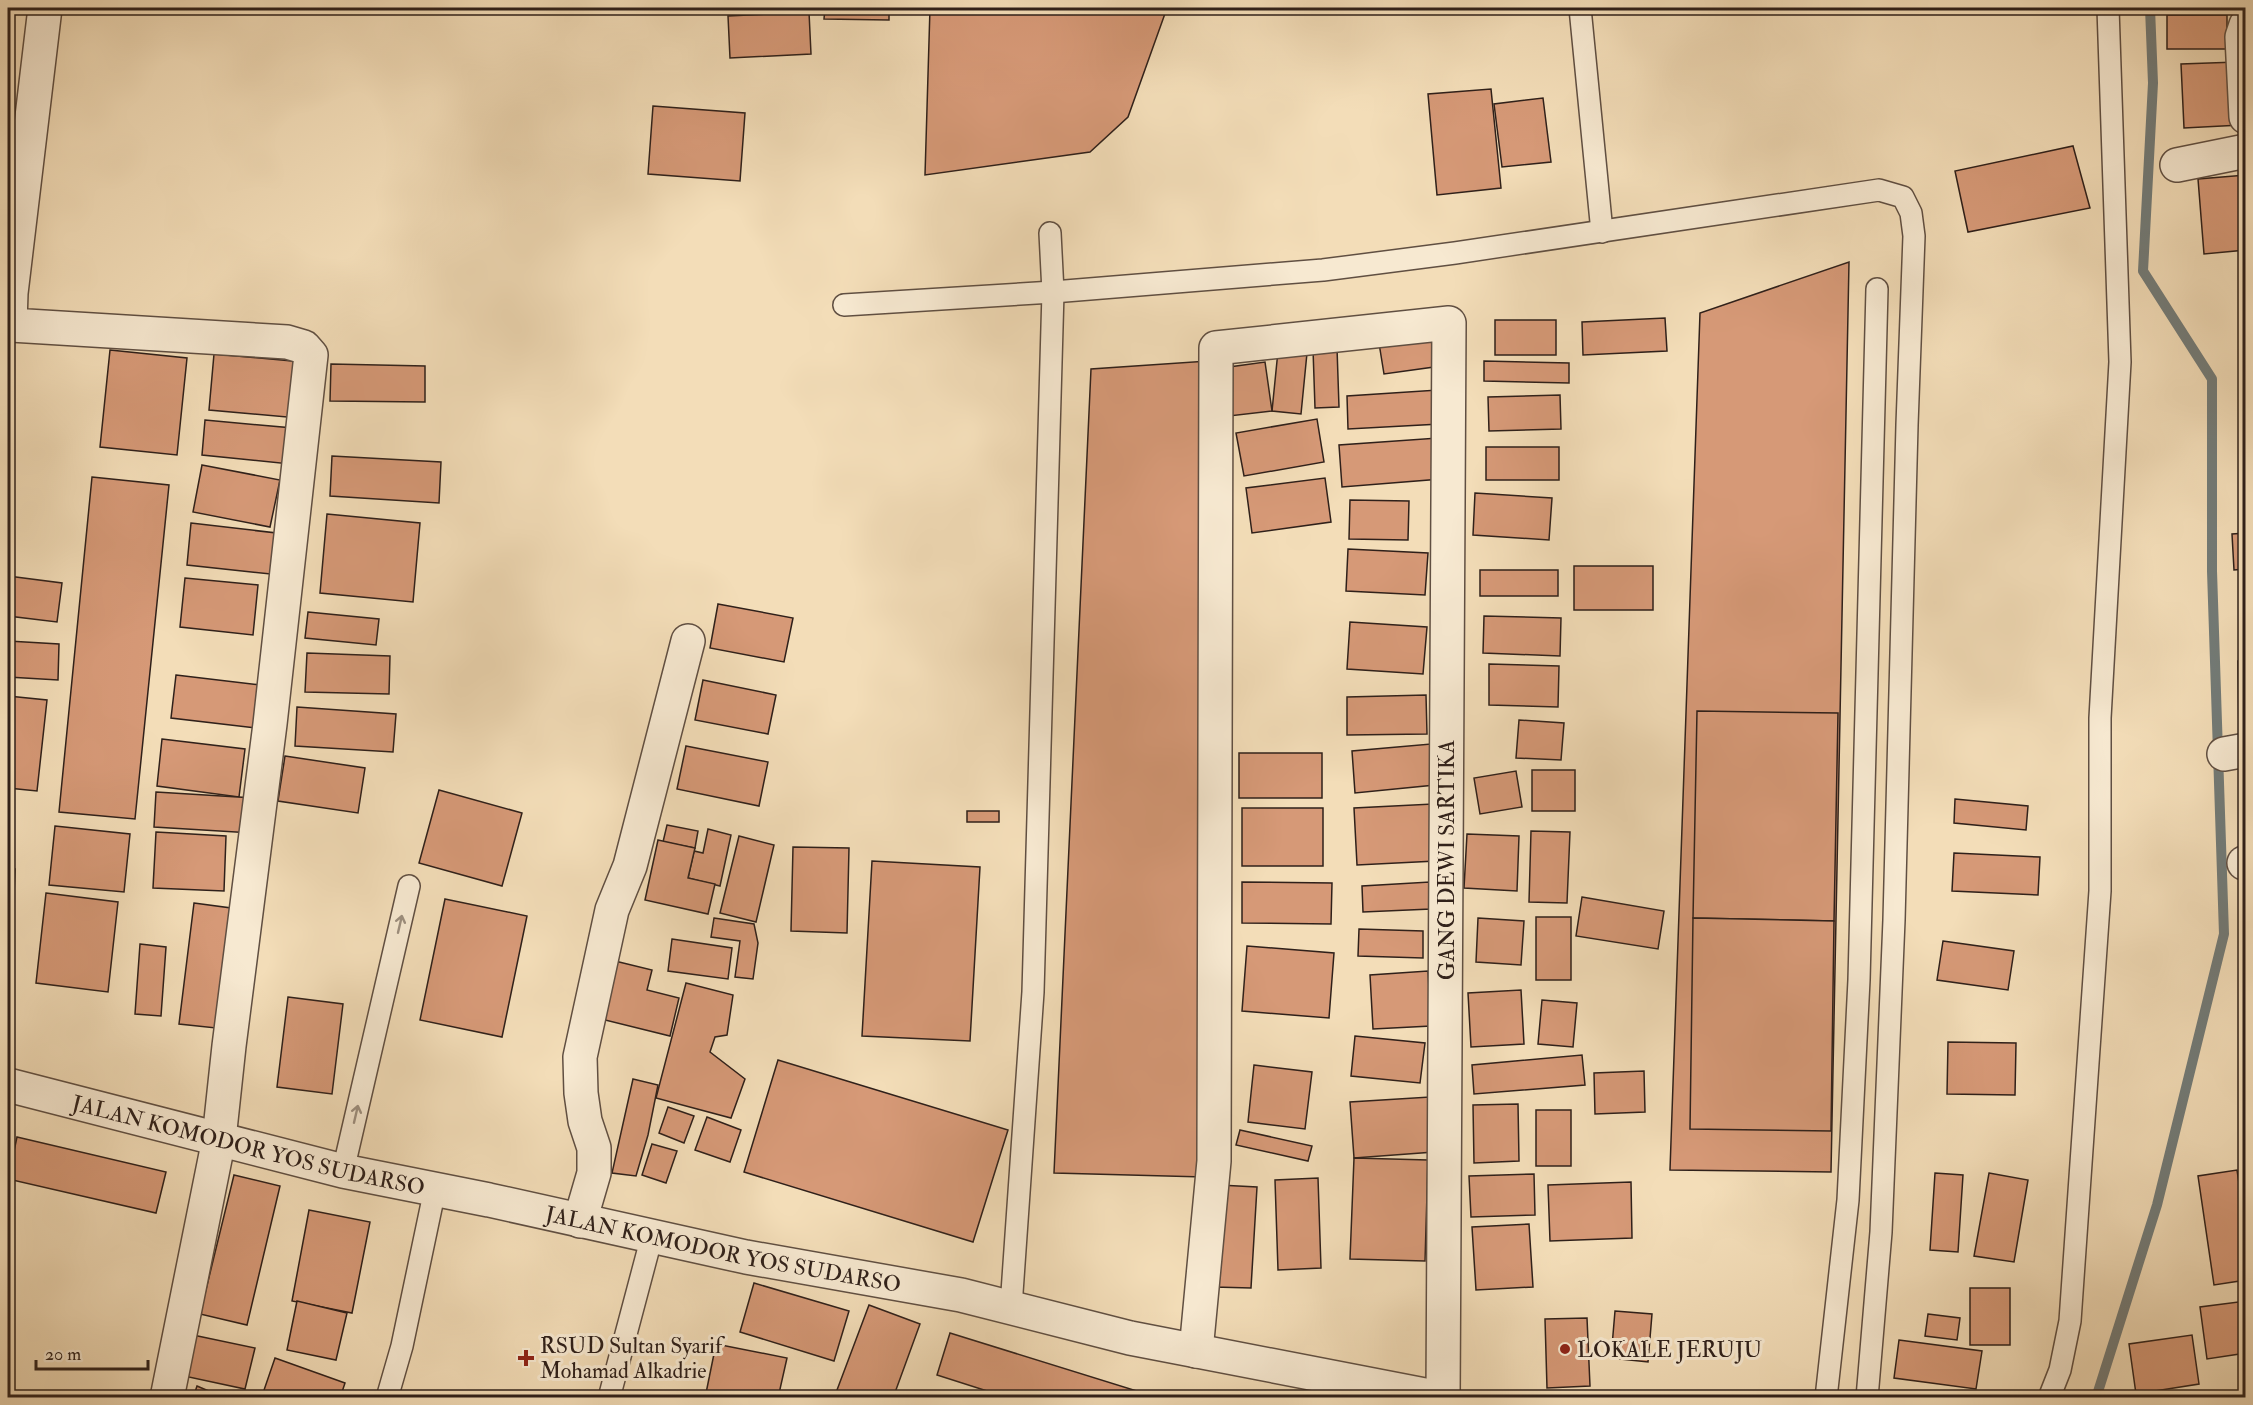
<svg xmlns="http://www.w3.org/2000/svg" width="2253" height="1405" viewBox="0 0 2253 1405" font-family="'IM FELL Double Pica',serif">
	<rect width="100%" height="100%" fill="#f3ddb8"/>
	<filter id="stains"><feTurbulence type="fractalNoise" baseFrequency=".00333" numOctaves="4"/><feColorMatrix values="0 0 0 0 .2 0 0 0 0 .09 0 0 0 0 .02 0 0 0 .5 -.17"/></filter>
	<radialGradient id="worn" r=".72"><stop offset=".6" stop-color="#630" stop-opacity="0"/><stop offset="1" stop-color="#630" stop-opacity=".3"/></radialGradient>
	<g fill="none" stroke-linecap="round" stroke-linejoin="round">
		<path stroke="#737c79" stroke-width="10" d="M2096,1398L2157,1205L2224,934L2212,571V379L2143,271L2153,83L2150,8"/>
	</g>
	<g fill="#d69977" stroke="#2f201a" stroke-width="1.5">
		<path d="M825,8H889V20L824,19Z"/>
		<path d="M930,8H1167L1128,117L1090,152L925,175Z"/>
		<path d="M809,12L811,54L730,58L728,16Z"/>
		<rect x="2167" y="15" width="60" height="34"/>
		<path d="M2237,62L2241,125L2184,128L2181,64Z"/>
		<path d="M1491,89L1501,188L1437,195L1428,94Z"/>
		<path d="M1543,98L1551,162L1502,167L1494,104Z"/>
		<path d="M653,106L745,113L740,181L648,174Z"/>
		<path d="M2073,146L2090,208L1968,232L1955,171Z"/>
		<path d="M2246,175V250L2204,254L2198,179Z"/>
		<path d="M1849,262L1831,1172L1670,1170L1700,313Z"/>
		<path d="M1665,318L1667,351L1583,355L1582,322Z"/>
		<rect x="1495" y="320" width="61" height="35"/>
		<path d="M1436,328L1441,366L1384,374L1378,337Z"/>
		<path d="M1337,348L1339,407L1315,408L1313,349Z"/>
		<path d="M110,350L187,358L177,455L100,447Z"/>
		<path d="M1278,351L1307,353L1301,414L1272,411Z"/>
		<path d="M214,354L303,362L298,418L209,410Z"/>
		<path d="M1208,361L1204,1177L1054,1173L1091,369Z"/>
		<path d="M1484,361L1569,363V383L1484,381Z"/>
		<path d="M1265,362L1272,411L1229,416L1222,368Z"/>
		<path d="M331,364L425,366V402L330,401Z"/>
		<path d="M1438,390L1440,424L1348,429L1347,396Z"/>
		<path d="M1560,395L1561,429L1489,431L1488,397Z"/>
		<path d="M1317,419L1324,462L1244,476L1236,433Z"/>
		<path d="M205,420L293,428L290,464L202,455Z"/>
		<path d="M1438,438L1441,479L1342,487L1339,445Z"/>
		<rect x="1486" y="447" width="73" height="33"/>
		<path d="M332,456L441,462L439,503L330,496Z"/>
		<path d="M202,465L280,480L270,527L193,512Z"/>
		<path d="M92,477L169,485L135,819L59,812Z"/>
		<path d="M1325,478L1331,522L1252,533L1246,488Z"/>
		<path d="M1475,493L1552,498L1549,540L1473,535Z"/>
		<path d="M1350,500L1409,501L1408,540L1349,539Z"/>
		<path d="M327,514L420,523L413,602L320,593Z"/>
		<path d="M191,523L285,534L280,575L187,565Z"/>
		<path d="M2246,533V569L2234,570L2232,534Z"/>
		<path d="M1348,549L1428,553L1425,595L1346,591Z"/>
		<rect x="1574" y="566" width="79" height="44"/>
		<rect x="1480" y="570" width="78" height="26"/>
		<path d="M8,576L62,583L57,622L8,616Z"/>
		<path d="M185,578L258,585L253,635L180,627Z"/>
		<path d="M2241,586H2246V621H2240Z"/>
		<path d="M718,604L793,618L784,662L710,648Z"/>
		<path d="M308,612L379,619L376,645L305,638Z"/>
		<path d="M1484,616L1561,618L1560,656L1483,653Z"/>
		<path d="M1350,622L1427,627L1423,674L1347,669Z"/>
		<path d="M8,641L59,644L58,680L8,677Z"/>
		<path d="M307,653L390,656L389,694L305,692Z"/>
		<path d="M2238,661H2246V738H2239Z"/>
		<path d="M1489,664L1559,666L1558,707L1489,705Z"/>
		<path d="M176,675L261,685L256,728L171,718Z"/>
		<path d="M703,680L776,695L768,734L695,720Z"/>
		<path d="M1426,695L1427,734L1347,735V697Z"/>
		<path d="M8,696L47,700L37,791L8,788Z"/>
		<path d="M297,707L396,714L393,752L295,746Z"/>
		<path d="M1697,711L1838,713L1834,921L1693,918Z"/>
		<path d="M1519,720L1564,723L1561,760L1516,758Z"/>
		<path d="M162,739L245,749L239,797L157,786Z"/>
		<path d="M1431,744L1435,785L1355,793L1352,751Z"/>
		<path d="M686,746L768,762L759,806L677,789Z"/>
		<rect x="1239" y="753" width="83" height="45"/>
		<path d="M285,756L365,768L358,813L278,801Z"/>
		<rect x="1532" y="770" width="43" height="41"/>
		<path d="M1516,771L1522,807L1480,814L1474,778Z"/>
		<path d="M439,790L522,813L502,886L419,863Z"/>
		<path d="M156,792L254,798L252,833L154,827Z"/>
		<path d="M1955,799L2028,806L2026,830L1954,823Z"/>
		<path d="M1433,804L1436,861L1357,865L1354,808Z"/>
		<rect x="1242" y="808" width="81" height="58"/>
		<rect x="967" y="811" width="32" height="11"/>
		<path d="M667,825L698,831L695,848L663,842Z"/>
		<path d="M55,826L130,834L124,892L49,885Z"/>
		<path d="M708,829L731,835L720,886L688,878L694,851L703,853Z"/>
		<path d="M1531,831L1570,832L1567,903L1529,902Z"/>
		<path d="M156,832L226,836L224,891L153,888Z"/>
		<path d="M1467,834L1519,836L1517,891L1464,888Z"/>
		<path d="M739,836L774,845L756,922L720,913Z"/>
		<path d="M658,840L695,848L688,878L715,884L708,914L645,900Z"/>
		<path d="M793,847L849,848L847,933L791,931Z"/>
		<path d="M1954,853L2040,857L2038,895L1952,891Z"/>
		<path d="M872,861L980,867L970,1041L862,1036Z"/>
		<path d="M8,869H15L11,971H8Z"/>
		<path d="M1242,882L1332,883L1331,924L1242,923Z"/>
		<path d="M1430,882L1431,909L1363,912L1362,886Z"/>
		<path d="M46,893L118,902L108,992L36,983Z"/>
		<path d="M1582,897L1664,911L1658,949L1576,936Z"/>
		<path d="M445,899L527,916L502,1037L420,1020Z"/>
		<path d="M194,903L231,908L216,1028L179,1024Z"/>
		<rect x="1536" y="917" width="35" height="63"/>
		<path d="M714,918L754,924L758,943L753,979L735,977L740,941L711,937Z"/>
		<path d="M1478,918L1524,921L1521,965L1476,962Z"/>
		<path d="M1693,918L1834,921L1831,1131L1690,1129Z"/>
		<path d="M1359,929L1423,931V958L1358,956Z"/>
		<path d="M672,939L732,948L728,979L668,971Z"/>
		<path d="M1943,941L2014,951L2008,990L1937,980Z"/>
		<path d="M140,944L166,947L161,1016L135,1014Z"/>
		<path d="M1247,946L1334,953L1329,1018L1242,1011Z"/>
		<path d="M615,961L652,970L647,990L679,998L670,1036L601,1019Z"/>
		<path d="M1428,971L1431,1026L1373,1029L1370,975Z"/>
		<path d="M686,983L733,995L727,1035L715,1037L710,1052L745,1079L731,1118L656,1098Z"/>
		<path d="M1521,990L1524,1044L1471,1047L1468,993Z"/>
		<path d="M288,997L343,1004L332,1094L277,1087Z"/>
		<path d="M1542,1000L1577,1003L1573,1047L1538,1044Z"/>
		<path d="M1355,1036L1425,1043L1420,1083L1351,1076Z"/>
		<path d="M1948,1042L2016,1043L2015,1095L1947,1094Z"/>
		<path d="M1582,1055L1585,1085L1474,1094L1472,1065Z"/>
		<path d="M778,1060L1008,1130L973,1242L744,1172Z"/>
		<path d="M1254,1065L1312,1072L1305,1129L1248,1122Z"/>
		<path d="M1644,1071L1645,1112L1595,1114L1594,1073Z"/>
		<path d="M633,1079L658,1085L648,1135L636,1176L612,1173Z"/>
		<path d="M1430,1097L1434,1152L1354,1158L1350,1102Z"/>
		<path d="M1518,1104L1519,1161L1474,1163L1473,1105Z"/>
		<path d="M668,1107L694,1116L684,1143L659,1133Z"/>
		<rect x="1536" y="1110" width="35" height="56"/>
		<path d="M707,1117L741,1130L730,1162L695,1150Z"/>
		<path d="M1240,1130L1312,1146L1308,1161L1236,1145Z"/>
		<path d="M17,1137L166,1172L156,1213L8,1179Z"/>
		<path d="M652,1144L677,1151L666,1183L642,1175Z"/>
		<path d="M1354,1158L1428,1160L1425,1261L1350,1259Z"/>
		<path d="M2237,1170L2246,1231V1280L2214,1285L2198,1176Z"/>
		<path d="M1935,1173L1963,1175L1958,1252L1930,1250Z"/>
		<path d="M1989,1173L2028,1180L2014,1262L1974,1256Z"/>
		<path d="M1534,1174L1535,1215L1471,1217L1469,1176Z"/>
		<path d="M234,1175L280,1186L247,1325L200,1314Z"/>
		<path d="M1318,1178L1321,1268L1278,1270L1275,1180Z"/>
		<path d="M1631,1182L1632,1238L1550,1241L1548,1185Z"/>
		<path d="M1219,1185L1257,1187L1251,1288L1214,1287Z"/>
		<path d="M309,1210L370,1222L352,1313L292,1301Z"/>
		<path d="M1529,1224L1533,1287L1476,1290L1472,1227Z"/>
		<path d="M754,1283L849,1311L834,1361L740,1332Z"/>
		<rect x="1970" y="1288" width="40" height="57"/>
		<path d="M297,1301L347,1313L336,1360L287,1350Z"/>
		<path d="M2246,1301V1353L2207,1359L2200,1307Z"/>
		<path d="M869,1305L920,1324L893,1398H834Z"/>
		<path d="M1615,1311L1652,1314L1648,1362L1611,1358Z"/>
		<path d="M1928,1314L1960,1318L1957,1340L1925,1336Z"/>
		<path d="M1587,1318L1590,1386L1547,1388L1545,1319Z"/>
		<path d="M950,1333L1153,1396V1398H1009L937,1375Z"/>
		<path d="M193,1335L255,1348L245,1389L184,1376Z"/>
		<path d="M2192,1335L2199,1384L2136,1394L2129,1344Z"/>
		<path d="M1899,1340L1982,1351L1976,1389L1894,1378Z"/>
		<path d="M716,1344L787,1358L778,1398H705Z"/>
		<path d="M275,1358L345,1383L340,1398H275L263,1393Z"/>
		<path d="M197,1386L225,1398H193Z"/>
	</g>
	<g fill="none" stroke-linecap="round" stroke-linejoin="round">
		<defs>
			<g id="service">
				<path d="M1580,8L1602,232"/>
				<path d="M844,305L1053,292L1323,270L1455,253L1879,190L1903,197L1911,213L1914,236L1907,425L1894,920L1881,1232L1867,1398"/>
				<path d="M343,1171L409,886"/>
				<path d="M1011,1307L1033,992L1053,292L1050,233"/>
				<path d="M387,1398L402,1346L435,1189"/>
				<path d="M609,1398L652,1236"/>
				<path d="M1826,1398L1848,1200L1859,980L1877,289"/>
				<path d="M2049,1398L2060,1370L2070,1321L2100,891V718L2120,362L2108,8"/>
			</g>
			<g id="minor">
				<path d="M45,8L11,293L10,323L11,325L287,342L304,347L311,355L270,724L229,1046L219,1139L167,1398"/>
				<path d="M2246,25L2242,37L2246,117"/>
				<path d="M2177,165L2246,151"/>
				<path d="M2224,754L2246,750"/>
				<path d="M2244,863H2246"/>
				<path d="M580,1221L594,1173V1148L585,1121L581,1093L580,1057L612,910L630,866L688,641"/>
				<path d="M1196,1351L1214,1161L1216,348L1449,323L1443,1398"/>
			</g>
			<g id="tertiary">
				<path id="s1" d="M8,1085L343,1171L489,1200L746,1257L961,1295L1130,1338L1440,1398"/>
			</g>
		</defs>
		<use href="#service" stroke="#604f42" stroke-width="24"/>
		<use href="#minor" stroke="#604f42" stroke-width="36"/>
		<use href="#tertiary" stroke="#604f42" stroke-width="36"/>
		<use href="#service" stroke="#f7e9d1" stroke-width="21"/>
		<use href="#minor" stroke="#f7e9d1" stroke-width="33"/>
		<use href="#tertiary" stroke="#f7e9d1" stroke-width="33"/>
	</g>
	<defs><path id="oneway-shaft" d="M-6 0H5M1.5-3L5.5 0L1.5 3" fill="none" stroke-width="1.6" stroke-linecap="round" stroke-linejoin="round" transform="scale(1.5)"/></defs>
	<g stroke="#9d8f7f">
		<use href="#oneway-shaft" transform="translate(400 924) rotate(-77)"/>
		<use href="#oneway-shaft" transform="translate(356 1114) rotate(-77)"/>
	</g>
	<g fill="#8f2418" stroke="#f7e9d1" stroke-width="2">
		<circle cx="1565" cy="1349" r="6"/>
		<path d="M523 1349h6v6h6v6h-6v6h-6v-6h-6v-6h6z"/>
	</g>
	<g text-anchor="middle" stroke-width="6" stroke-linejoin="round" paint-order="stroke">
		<g font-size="22" fill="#2f201a" stroke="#f7e9d1">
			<text transform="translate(1446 860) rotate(-90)" y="8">GANG DEWI SARTIKA</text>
			<text dy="8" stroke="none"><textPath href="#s1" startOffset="248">JALAN KOMODOR YOS SUDARSO</textPath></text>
			<text dy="8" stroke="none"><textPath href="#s1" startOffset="734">JALAN KOMODOR YOS SUDARSO</textPath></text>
		</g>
		<g font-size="22" fill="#2f201a" stroke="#f7e9d1" text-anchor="start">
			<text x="540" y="1353">RSUD Sultan Syarif<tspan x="540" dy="25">Mohamad Alkadrie</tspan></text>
			<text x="1577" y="1357">LOKALE JERUJU</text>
		</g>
	</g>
	<rect width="2253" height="1405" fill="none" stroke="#f3ddb8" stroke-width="30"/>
	<rect x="9" y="9" width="2235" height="1387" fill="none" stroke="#2f201a" stroke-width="3"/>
	<rect x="15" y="15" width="2223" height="1375" fill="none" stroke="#2f201a" stroke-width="1.5"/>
	<path d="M36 1360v9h112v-9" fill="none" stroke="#2f201a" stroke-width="3"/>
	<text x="45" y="1360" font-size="18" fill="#2f201a" stroke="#f7e9d1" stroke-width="4.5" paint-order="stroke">20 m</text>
	<rect width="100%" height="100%" filter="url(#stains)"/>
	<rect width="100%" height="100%" fill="url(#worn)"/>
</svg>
